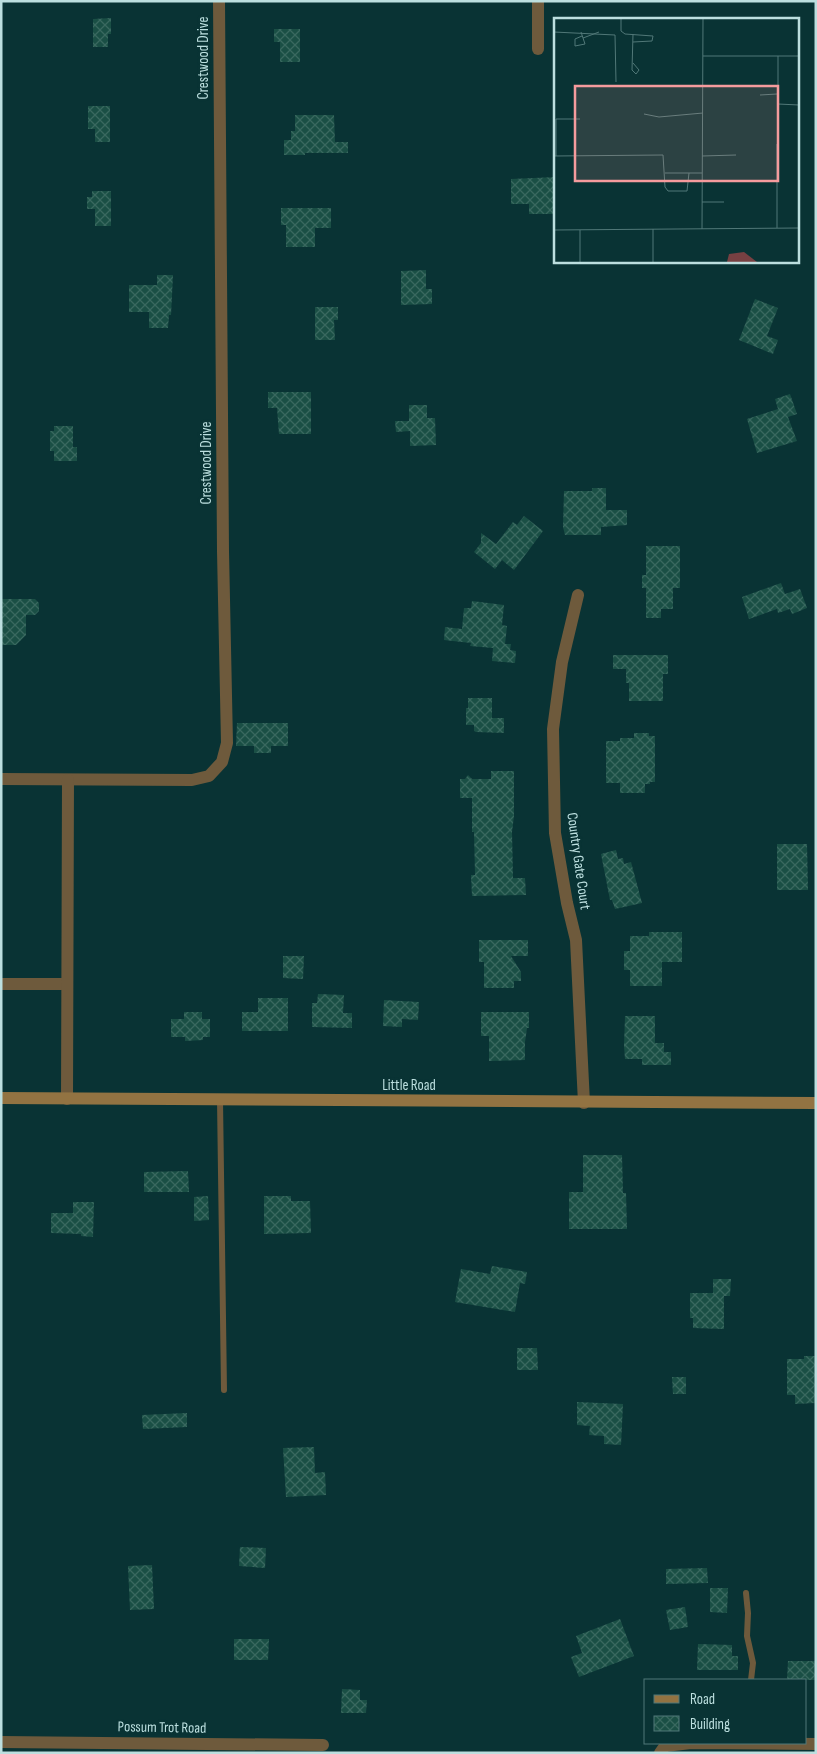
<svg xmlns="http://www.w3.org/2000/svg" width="817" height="1754" viewBox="0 0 817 1754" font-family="'Sofia Sans Condensed',sans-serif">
	<defs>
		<pattern id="building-cross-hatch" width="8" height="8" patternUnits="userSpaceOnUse" patternTransform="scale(1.25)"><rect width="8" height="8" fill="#1a4f45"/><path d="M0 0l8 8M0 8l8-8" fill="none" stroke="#39685f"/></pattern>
	</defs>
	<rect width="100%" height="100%" fill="#093334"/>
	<g fill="url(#building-cross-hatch)">
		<path d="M111,18V34H108V47H93V19Z"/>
		<path d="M274,29H300V62H280V42H274Z"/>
		<path d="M88,106H110V142H95V129H88Z"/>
		<path d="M295,115H334L335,142H348V153H305V155H284V140H291V131H295Z"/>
		<path d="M556,177V214H529V204H511V179Z"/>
		<path d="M92,191H111V226H95V209H87V197H92Z"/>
		<path d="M281,208H331V228H315V247H286V225H281Z"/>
		<path d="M426,270V289H432V304L401,305V271Z"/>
		<path d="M157,275H173L171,315H169L168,328H149V312H129V285H157Z"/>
		<path d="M755,299L778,308L767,336L778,340L773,354L739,340Z"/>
		<path d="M315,307H338V320H334L335,340H315Z"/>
		<path d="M268,392H311V434H279L277,408H268Z"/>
		<path d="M790,394L797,414L788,417L797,441L757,453L747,419L778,409L775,399Z"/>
		<path d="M409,405H427V418H435L436,445L410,446V431L396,432L395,421H409Z"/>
		<path d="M54,426H73V447H77V461H54V451H50V431H54Z"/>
		<path d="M592,488H606V510H627V525L601,527V535H565L563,527L564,491H592Z"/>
		<path d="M524,516L543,531L514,570L502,560L495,569L474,552L481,543V533L496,544L513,522L517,525Z"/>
		<path d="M646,546H680V588H673V609H661V618H646V588H642V575H646Z"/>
		<path d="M781,583L785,594L800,589L807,608L792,614L790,609L778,613L777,609L749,619L742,597Z"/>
		<path d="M1,599H35L39,603V611L35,615H26V635L16,645H1Z"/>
		<path d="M472,601L504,605L502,625L507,626L505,644H511L510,650L516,651L515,663L492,661L493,648L470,646L471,643L444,640L445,627L462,629L464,608H471Z"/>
		<path d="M613,655H668V674H663V701H629V683H626V669H613Z"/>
		<path d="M468,698H492V718H504V733L476,732L474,731V725H466V708H468Z"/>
		<path d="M237,723H288V746H271V753H254V746H236Z"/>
		<path d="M634,733H649V736H655V782H650V784H645V793H620V783H606V741H620V738H634Z"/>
		<path d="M491,771H514V816L512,832L513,878H525L526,895L472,896L471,875H475L474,832H472V798H460V779H465L468,775L472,779H491Z"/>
		<path d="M777,844H807L808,890H777Z"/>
		<path d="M616,850L618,859L623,858L624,864L631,862L642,903L615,909L612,900H610L601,854Z"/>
		<path d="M649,932H682V962H662V986H630V970H624V951H630V936H649Z"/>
		<path d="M479,940H528V956H511L521,972V981H514V988H484V962H479Z"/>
		<path d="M283,956H304L303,979L283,978Z"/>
		<path d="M318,994L344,995L343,1013H352V1028L312,1027V1003H317Z"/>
		<path d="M258,998H288V1031H242V1012H258Z"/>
		<path d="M384,1000L419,1002L418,1020L402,1019V1027L383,1026Z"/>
		<path d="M184,1012H202V1019H210V1037H203V1040L185,1041V1037H171V1019H184Z"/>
		<path d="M481,1012H529V1028H527L525,1042V1060L489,1061V1036H481Z"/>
		<path d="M625,1016H655V1043H664V1052H671V1065H642V1059H625L624,1046Z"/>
		<path d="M583,1155H622L623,1193H626L627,1229H569V1192H583Z"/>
		<path d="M188,1171L189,1192H144V1172Z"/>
		<path d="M208,1196L209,1220L194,1221V1197Z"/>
		<path d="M264,1196H291V1201H310L311,1233L264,1234Z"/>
		<path d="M73,1202H94L93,1237L81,1236V1234L51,1233V1213H73Z"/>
		<path d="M492,1266L527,1272L525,1284L520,1283L515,1312L455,1302L461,1269L490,1274Z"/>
		<path d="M713,1279H731L730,1296H724V1329L693,1328V1318H690V1293H713Z"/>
		<path d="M517,1348H537L538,1370H517Z"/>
		<path d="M804,1356H816V1403L795,1404V1395H787V1359H804Z"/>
		<path d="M672,1377H686V1394H673Z"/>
		<path d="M577,1402L623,1404L621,1445L604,1444V1436L589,1435L590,1426L577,1425Z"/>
		<path d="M187,1413V1427L143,1429L142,1415Z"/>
		<path d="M314,1447L315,1473L325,1472L326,1495L286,1497L283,1448Z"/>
		<path d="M240,1547L266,1548L265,1568L239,1566Z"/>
		<path d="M152,1565L154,1609L130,1610L128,1566Z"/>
		<path d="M707,1568L708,1583L666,1584V1569Z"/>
		<path d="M710,1588H728L727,1613L710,1612Z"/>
		<path d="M685,1607L688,1627L670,1630L666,1610Z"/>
		<path d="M620,1619L634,1656L579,1677L571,1657L582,1653L576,1636Z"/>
		<path d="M234,1639H269L268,1660H234Z"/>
		<path d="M698,1644L732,1645V1656H738V1670H697Z"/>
		<path d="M788,1661H816V1680H787Z"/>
		<path d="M342,1689L360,1690V1700H367L366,1713H341Z"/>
	</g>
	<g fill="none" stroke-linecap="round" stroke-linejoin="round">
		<g stroke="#6e5a3c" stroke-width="6">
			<path d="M220,1100L224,1390"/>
			<path d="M746,1593L748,1613L747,1636L753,1663L751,1680"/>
		</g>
		<g stroke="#6e5a3c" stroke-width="12">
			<path d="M538,49V1"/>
			<path d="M578,595L562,662L553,729L555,833L567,903L576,940L584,1103"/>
			<path d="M1,779L192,780L209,776L222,762L227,743L223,551L219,1"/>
			<path d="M1,984H67"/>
			<path d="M67,1099L68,780"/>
			<path d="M1,1742L323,1745"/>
			<path d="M660,1753L665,1746L691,1743L816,1744"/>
		</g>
		<path stroke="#927342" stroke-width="12" d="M1,1098L816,1103"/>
	</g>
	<g text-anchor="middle" stroke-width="5" stroke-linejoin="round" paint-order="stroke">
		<g font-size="15" fill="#bcdfdf" stroke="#093334">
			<text transform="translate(203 58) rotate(-90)" y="5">Crestwood Drive</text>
			<text transform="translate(206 463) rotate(-90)" y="5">Crestwood Drive</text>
			<text transform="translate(579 861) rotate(82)" y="5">Country Gate Court</text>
			<text x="409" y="1090">Little Road</text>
			<text transform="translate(162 1727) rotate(1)" y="5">Possum Trot Road</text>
		</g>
	</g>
	<g transform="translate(554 18)">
		<rect width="245" height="245" fill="#093334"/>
		<path d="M190,234L203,244H173L175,236Z" fill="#774042"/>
		<path fill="none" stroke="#517878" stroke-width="1" d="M67,1V13L71,16L99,18L98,23L79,24M0,14L61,17L62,64M27,14L29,20L45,14M79,16L78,52L82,56L85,52L79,45M28,18L21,21V28L31,26L29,20M149,38H245M224,38V86L245,87M206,77L223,76M90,96L105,99L149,95M0,138L109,137L111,169L114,173H133L135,155M2,138V101H26M148,138L182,137M111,155H148M148,184H170M223,210V126M99,211V244M148,211L149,1M0,212L245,210M26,212V244"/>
		<path fill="#f59b9d" fill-opacity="0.15" stroke="#f59b9d" stroke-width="2.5" d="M21,68H224V163H21Z"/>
		<rect width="245" height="245" fill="none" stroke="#bcdfdf" stroke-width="2.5"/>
	</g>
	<rect width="817" height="1754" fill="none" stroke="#bcdfdf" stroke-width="5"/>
	<rect x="644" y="1679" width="162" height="65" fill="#093334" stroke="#517878"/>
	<rect x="654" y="1695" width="25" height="8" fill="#927342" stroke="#517878"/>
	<text x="690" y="1704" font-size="15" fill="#bcdfdf">Road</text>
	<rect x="654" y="1716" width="25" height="15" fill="url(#building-cross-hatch)" stroke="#517878"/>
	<text x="690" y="1729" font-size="15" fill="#bcdfdf">Building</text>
</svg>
